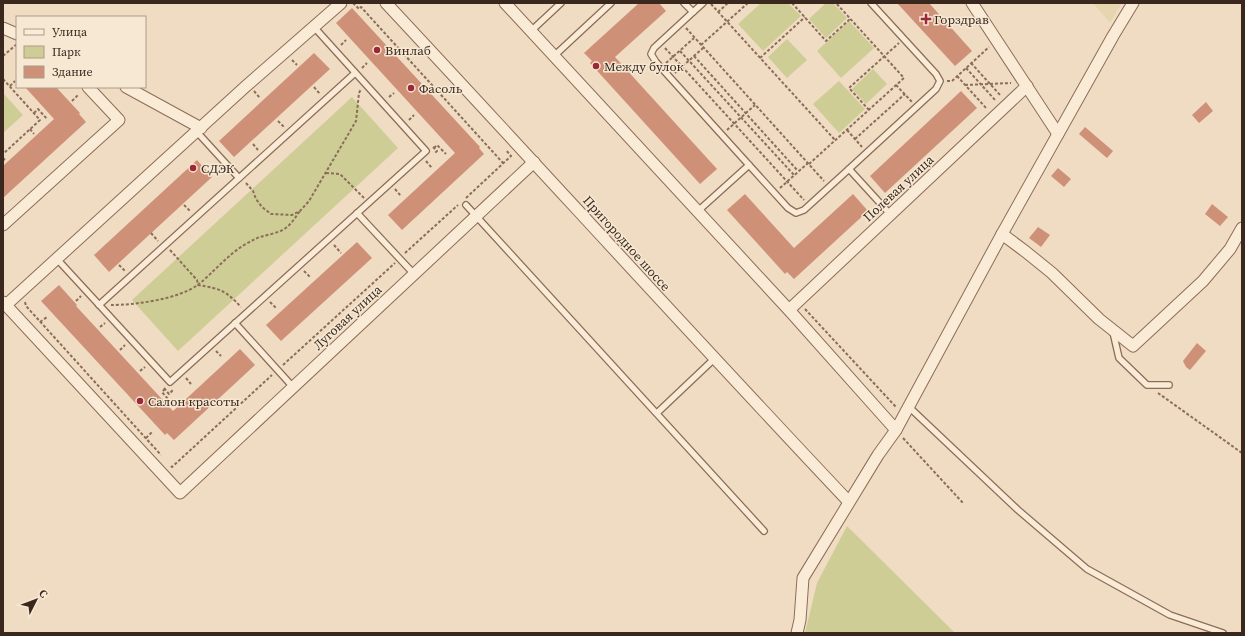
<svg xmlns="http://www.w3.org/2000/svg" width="1245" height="636" viewBox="0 0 1245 636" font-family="'Source Serif 4',serif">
	<rect width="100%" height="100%" fill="#f0dcc3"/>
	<path fill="#e6d6b0" d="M1093,3H1122L1110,23Z"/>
	<g fill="#cecd96">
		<path d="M761,3H788L801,16L763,51L738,24Z"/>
		<path d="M826,3H833L847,18L826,38L809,19Z"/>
		<path d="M849,21L874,48L841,78L817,51Z"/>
		<path d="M787,39L807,60L787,78L768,57Z"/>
		<path d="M873,69L887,84L866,104L852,89Z"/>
		<path d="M839,81L865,109L839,133L813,104Z"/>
		<path d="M3,93L23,115L3,133Z"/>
		<path d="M352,97L398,148L178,351L132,300Z"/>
		<path d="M847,526L955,633H805L817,583Z"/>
	</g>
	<g fill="#cf9078">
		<path d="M639,3H659L666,11L615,57L717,169L700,184L590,63L592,61L584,53Z"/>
		<path d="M897,3H929L972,51L955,66Z"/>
		<path d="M352,8L480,147L479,148L484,154L402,230L388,215L455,153L336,23Z"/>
		<path d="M314,53L330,69L234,157L219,141Z"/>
		<path d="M25,87H56L80,113L79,114L86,122L3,198V166L54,119Z"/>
		<path d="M961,91L977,108L885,193L870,176Z"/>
		<path d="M1206,102L1213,111L1199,123L1192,115Z"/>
		<path d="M1085,127L1113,151L1107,158L1079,134Z"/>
		<path d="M197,160L212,177L109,272L94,255Z"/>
		<path d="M1058,168L1071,179L1064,187L1051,176Z"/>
		<path d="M745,194L794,248L853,194L868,211L794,279L787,272L785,274L727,210Z"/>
		<path d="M1212,204L1228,217L1220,226L1205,214Z"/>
		<path d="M1038,227L1050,235L1041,247L1029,238Z"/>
		<path d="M357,242L372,258L281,341L266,325Z"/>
		<path d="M59,285L77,305L76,306L173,411L240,349L255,365L174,440L167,433L165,435L41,301Z"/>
		<path d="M1197,343L1206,351L1190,370L1186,367L1183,361Z"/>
	</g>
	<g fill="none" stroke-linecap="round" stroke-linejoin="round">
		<defs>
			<g id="lane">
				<path d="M684,3L693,12L703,3"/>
				<path d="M693,12L654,48L651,54L656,62L749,165L698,211"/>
				<path d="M531,31L561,3"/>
				<path d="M554,56L611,3"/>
				<path d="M197,132L239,178"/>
				<path d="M749,165L788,208L796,213L804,210L849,169L890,214"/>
				<path d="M849,169L936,89L940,81L936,74L871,3"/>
				<path d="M466,205L764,531"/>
				<path d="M357,213L414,274"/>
				<path d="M57,259L170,382L426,151L314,27"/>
				<path d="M99,305L355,73"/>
				<path d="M235,323L293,387"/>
				<path d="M1113,332L1119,358L1147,385H1169"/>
				<path d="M909,407L1018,510L1087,569L1170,615L1223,633"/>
				<path d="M657,413L714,359"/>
			</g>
			<g id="street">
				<path d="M386,3C541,169 693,337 849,502"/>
				<path d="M505,3L789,310L896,430"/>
				<path d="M972,3L1058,134"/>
				<path d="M3,28L17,34"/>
				<path d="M126,87L201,128"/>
				<path d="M3,225L119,120L88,87"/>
				<path d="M1002,234L1026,252L1052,273L1099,319L1133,346L1203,281L1230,249L1242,228"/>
				<path d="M3,302L180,493L534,162"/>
				<path d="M6,305L245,87L341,3"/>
				<path d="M789,310L1027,86"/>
				<path d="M797,633L800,620L803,578L878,455L896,430L1002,234L1113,36L1133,3"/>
			</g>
		</defs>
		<use href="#lane" stroke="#8b6d59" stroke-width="8"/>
		<use href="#street" stroke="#8b6d59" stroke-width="13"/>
		<g stroke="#8b6d59" stroke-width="2" stroke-dasharray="3 2" stroke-linecap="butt">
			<path d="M353,3L359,9L361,7L503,163"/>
			<path d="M792,3L826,41L850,19"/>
			<path d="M711,4L835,140"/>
			<path d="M718,12L728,3"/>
			<path d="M686,28L824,181"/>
			<path d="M341,45L346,40"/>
			<path d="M701,45L748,3"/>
			<path d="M665,48L804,200"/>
			<path d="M680,51L794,175"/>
			<path d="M3,56L17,44"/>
			<path d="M694,56L798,171"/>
			<path d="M760,58L805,17"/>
			<path d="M292,60L297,65"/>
			<path d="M666,63L694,38"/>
			<path d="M971,63L1001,96"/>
			<path d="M362,68L367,63"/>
			<path d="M966,68L996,101"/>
			<path d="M675,73L703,48"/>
			<path d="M957,76L987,109"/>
			<path d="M3,79L40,120L3,154"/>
			<path d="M947,81H952L989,47"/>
			<path d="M896,85L912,102"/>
			<path d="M965,85L1011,83"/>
			<path d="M10,86L15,81"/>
			<path d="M314,87L320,94"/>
			<path d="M254,91L260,98"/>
			<path d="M389,97L394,93"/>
			<path d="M72,101L79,94"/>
			<path d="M869,110L849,88L899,43"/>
			<path d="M34,113L38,109L47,119"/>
			<path d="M409,120L414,115"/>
			<path d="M278,121L284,127"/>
			<path d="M30,129L34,134"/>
			<path d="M727,130L755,105"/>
			<path d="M847,130L862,147"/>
			<path d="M855,139L905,94"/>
			<path d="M253,144L258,150"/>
			<path d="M433,147L437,151L434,154"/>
			<path d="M434,148L437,145L446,154"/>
			<path d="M3,158L5,160"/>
			<path d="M426,161L432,168"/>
			<path d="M809,164L904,78L836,3"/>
			<path d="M326,173L340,174L364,198"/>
			<path d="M246,183L253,191L256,199L262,207L271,214L292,215L300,211L309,201L356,121L359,93L361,89"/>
			<path d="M780,188L808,163"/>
			<path d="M395,189L401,196"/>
			<path d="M466,198L511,156L506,150"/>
			<path d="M184,205L190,211"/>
			<path d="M151,233L158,241"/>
			<path d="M334,245L341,253"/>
			<path d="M170,250L197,280L198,285C221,289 225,290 241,307"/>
			<path d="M405,253L458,205"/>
			<path d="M119,265L125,271"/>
			<path d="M304,271L311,278"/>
			<path d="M76,301L81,296"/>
			<path d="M25,302L26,306L161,455"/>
			<path d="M270,302L276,308"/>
			<path d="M111,305C135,305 180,299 199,284C215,271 228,254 246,244C251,241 255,239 260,237C269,234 281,233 288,226C293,222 296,216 300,211"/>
			<path d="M805,309L896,407"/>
			<path d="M40,322L47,317"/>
			<path d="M100,327L105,323"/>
			<path d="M120,350L125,345"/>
			<path d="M216,351L221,356"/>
			<path d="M283,365L395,263"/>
			<path d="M140,371L145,367"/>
			<path d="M186,378L191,384"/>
			<path d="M164,388L169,394L174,389"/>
			<path d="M165,389L162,392L173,405"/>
			<path d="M1158,393L1242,453"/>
			<path d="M146,438L152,432"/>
			<path d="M903,438L963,503"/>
			<path d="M171,466L172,467L272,375"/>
		</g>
		<use href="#lane" stroke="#faebd7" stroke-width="5.5"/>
		<use href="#street" stroke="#faebd7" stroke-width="11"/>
	</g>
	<g fill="#9c2737" stroke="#f7e8d3" stroke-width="1.5">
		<path d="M924 13h4v4h4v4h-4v4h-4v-4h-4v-4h4z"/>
		<circle cx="377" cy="50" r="4"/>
		<circle cx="596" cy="66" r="4"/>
		<circle cx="411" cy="88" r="4"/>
		<circle cx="193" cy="168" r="4"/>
		<circle cx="140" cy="401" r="4"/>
	</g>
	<g text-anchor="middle" stroke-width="3" stroke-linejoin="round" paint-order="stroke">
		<g font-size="13" fill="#3a281e" stroke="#f7e8d3" text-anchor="start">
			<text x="934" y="24">Горздрав</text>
			<text x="385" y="55">Винлаб</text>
			<text x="604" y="71">Между булок</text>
			<text x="419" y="93">Фасоль</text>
			<text x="201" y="173">СДЭК</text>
			<text x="148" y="406">Салон красоты</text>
		</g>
		<g font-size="13" fill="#3a281e" stroke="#f7e8d3">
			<text transform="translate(898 188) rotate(-43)" y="5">Полевая улица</text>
			<text transform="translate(627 243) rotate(48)" y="5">Пригородное шоссе</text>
			<text transform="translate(347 317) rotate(-43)" y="5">Луговая улица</text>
		</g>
	</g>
	<rect width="1245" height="636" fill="none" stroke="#3a281e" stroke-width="8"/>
	<rect x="16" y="16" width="130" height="72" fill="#f7e8d3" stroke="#ab9b8b"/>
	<rect x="24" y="29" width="20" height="6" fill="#faebd7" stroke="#ab9b8b"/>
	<text x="52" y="36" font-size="12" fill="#3a281e">Улица</text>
	<rect x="24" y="46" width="20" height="12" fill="#cecd96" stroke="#ab9b8b"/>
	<text x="52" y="56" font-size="12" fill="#3a281e">Парк</text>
	<rect x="24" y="66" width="20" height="12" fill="#cf9078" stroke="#ab9b8b"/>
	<text x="52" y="76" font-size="12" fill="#3a281e">Здание</text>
	<g transform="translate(36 600) rotate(48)" stroke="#f7e8d3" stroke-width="3" paint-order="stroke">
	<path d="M0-3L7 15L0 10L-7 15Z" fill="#3a281e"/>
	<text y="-6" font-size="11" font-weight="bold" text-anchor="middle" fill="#3a281e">С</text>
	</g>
</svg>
